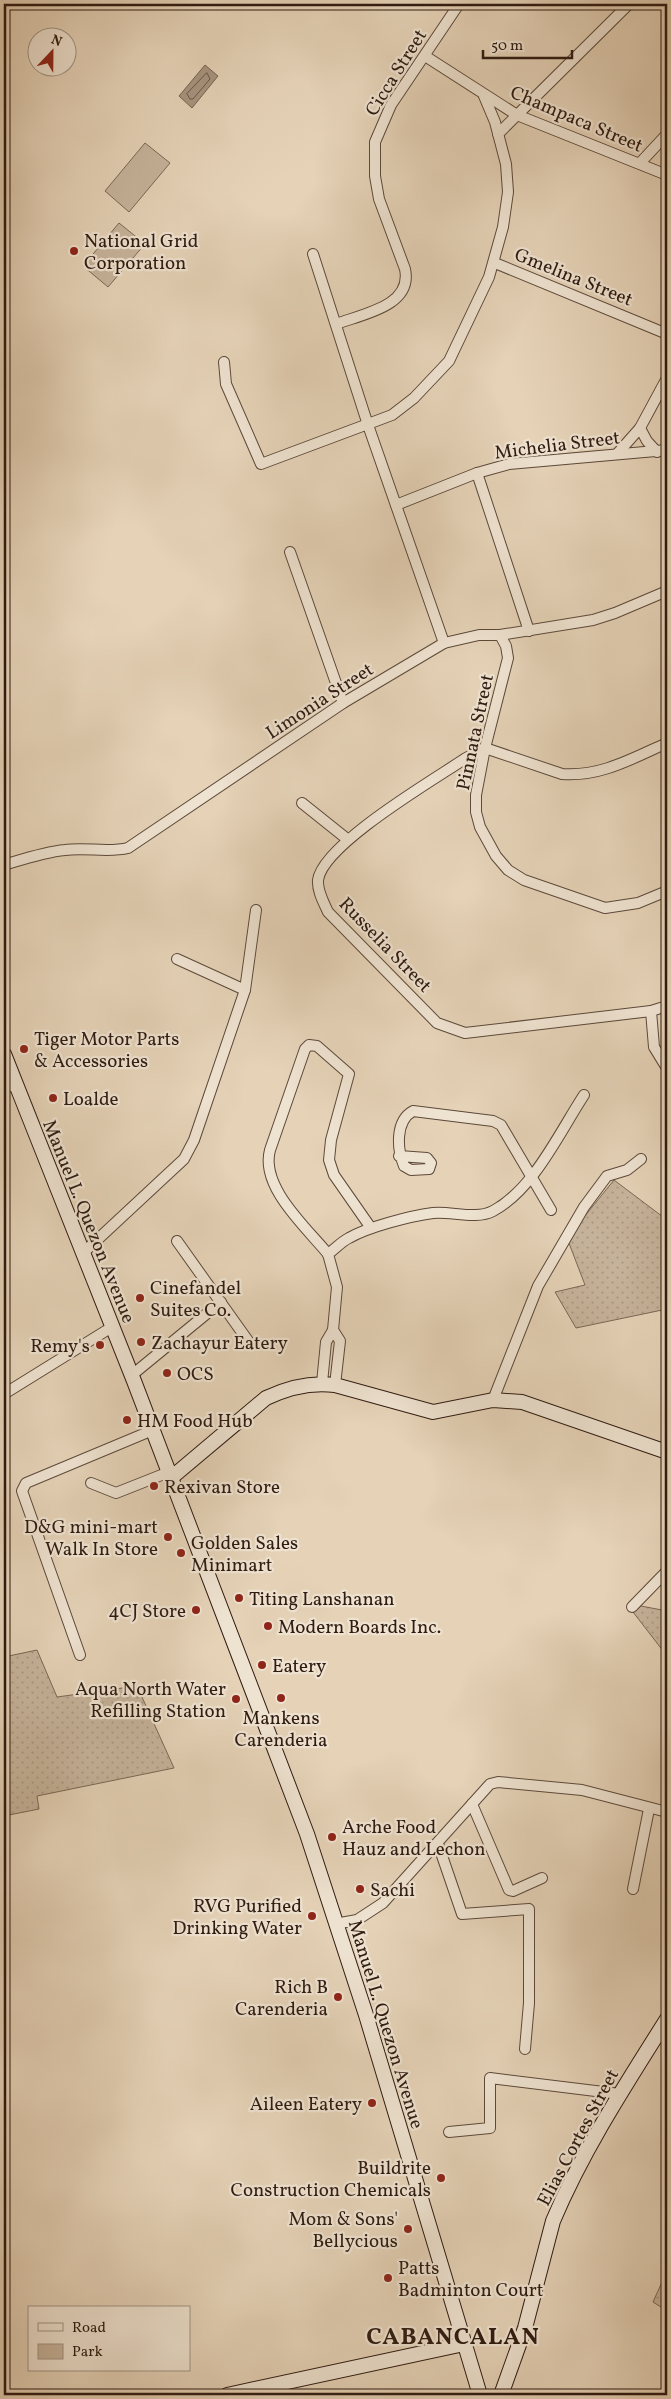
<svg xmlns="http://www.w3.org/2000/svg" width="671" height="2399" viewBox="0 0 671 2399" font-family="Vollkorn,serif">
	<defs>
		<pattern id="green-dots" width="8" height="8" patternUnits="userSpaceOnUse" patternTransform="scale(1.25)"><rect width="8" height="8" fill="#c6b39b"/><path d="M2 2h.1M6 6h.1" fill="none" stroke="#aa9984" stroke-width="1.8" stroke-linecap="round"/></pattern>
	</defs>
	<rect width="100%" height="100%" fill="#e5d2b7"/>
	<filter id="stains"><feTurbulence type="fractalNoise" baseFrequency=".004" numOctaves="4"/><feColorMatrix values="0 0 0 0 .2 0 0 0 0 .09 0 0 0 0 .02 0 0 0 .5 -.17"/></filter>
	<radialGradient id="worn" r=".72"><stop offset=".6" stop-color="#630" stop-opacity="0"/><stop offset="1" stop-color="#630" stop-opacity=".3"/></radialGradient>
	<g fill="url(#green-dots)" stroke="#7a6756">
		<path d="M614,1180L667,1220V1309L576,1328L555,1292L585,1285L567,1238Z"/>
		<path d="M641,1606L667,1611V1656L633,1612Z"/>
		<path d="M37,1650L57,1697L137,1686L174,1768L37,1796L39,1809L4,1816V1657Z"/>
		<path d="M667,2271V2311L653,2302Z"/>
	</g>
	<g fill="#c6b39b" stroke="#7a6756">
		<path d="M145,143L170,163L129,212L105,191Z"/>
		<path d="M119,223L145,244L108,287L83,266Z"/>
	</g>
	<path fill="#a7947f" stroke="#776453" d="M205,65L218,76L192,108L179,96Z"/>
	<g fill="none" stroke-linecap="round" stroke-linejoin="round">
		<path stroke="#6b5848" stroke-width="1" d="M207,73L210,79L193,99H190L187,94Z"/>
		<defs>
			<g id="street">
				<path d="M352,4H366"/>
				<path d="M425,56L517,115L667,175"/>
				<path d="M498,134L629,4"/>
				<path d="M640,163L667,134"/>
				<path d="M313,254L368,425L444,643"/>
				<path d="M495,263L667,334"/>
				<path d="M336,324C363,314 413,306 405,269L379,199L375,176V142L391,105L459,4"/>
				<path d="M224,362L226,384L261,464L392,415L414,398L449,361L489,277L503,227L508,192L506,164L495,122L484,96"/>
				<path d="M640,428L647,441L657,452"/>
				<path d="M617,454L640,428L667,378"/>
				<path d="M477,473L529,631"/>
				<path d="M396,505L477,473L509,464L667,450"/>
				<path d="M290,552L343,703"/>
				<path d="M500,635L506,646L508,658L485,748L476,795V812L480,827L496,856L508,870L524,880L605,908L638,903L667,891"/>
				<path d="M667,743C633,758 601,777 562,774L485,748L466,758C435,779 323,844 318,880C317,891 324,903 328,912L437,1023L465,1033L651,1011L667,1006"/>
				<path d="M302,803L347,839"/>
				<path d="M4,865C24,859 44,852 65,850C86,847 108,853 128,848L343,703L444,643L479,635H500L593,620L615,613L667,591"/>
				<path d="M177,959L245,990"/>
				<path d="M651,1011L654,1047L665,1065"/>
				<path d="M4,1088L16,1084"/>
				<path d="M399,1156L427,1158L431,1163L429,1169L411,1170L404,1166C397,1149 395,1121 413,1111L493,1121L501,1125L551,1210"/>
				<path d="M177,1241L251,1345"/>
				<path d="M83,1253L184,1159L194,1140L245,990L256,910"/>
				<path d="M328,1254C306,1227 260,1187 270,1150L305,1049L309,1045L317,1046L349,1074L331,1140L329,1160L334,1175L371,1228"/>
				<path d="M333,1330L340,1341L335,1385"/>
				<path d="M132,1375L221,1302"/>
				<path d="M322,1383L326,1342L333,1330L337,1287L328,1254C335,1249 341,1242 349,1238C368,1227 410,1216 433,1213C451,1211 476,1220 493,1211C534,1189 559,1133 584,1095"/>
				<path d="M4,1394L112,1327"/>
				<path d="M493,1400L538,1286L584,1207L607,1176L627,1170L641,1159"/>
				<path d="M91,1483L116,1493L169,1472"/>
				<path d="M632,1607L667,1571"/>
				<path d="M80,1655L22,1491L26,1483L153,1430"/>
				<path d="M472,1804L509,1890L513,1891L542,1878"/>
				<path d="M438,1844L462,1914L529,1909V2003L525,2049"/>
				<path d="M633,1889L649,1809"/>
				<path d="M335,1924L357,1920L383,1903L490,1784L498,1782L582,1790L667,1812"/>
				<path d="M449,2132L490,2128V2078L620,2094"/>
			</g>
			<g id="secondary">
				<path d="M4,1054L134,1381L307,1834L366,2015L480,2395"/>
				<path d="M171,1478L266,1398C287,1388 312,1382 335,1385L433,1412L493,1400L522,1402L667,1452"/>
				<path d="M227,2395L464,2344"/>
				<path d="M501,2395L525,2328L553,2221C583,2150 626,2084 667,2019"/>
			</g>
		</defs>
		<use href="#street" stroke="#5c493a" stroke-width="12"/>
		<use href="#secondary" stroke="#2f1b11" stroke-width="16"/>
		<use href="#street" stroke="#eee2d0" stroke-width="10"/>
		<use href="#secondary" stroke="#eee2d0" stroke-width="14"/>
	</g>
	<g fill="#8f2418" stroke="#eee2d0" stroke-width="2">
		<circle cx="74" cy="251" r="5"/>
		<circle cx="24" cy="1049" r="5"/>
		<circle cx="53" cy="1098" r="5"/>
		<circle cx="140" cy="1298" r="5"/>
		<circle cx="141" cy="1342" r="5"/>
		<circle cx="100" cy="1345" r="5"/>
		<circle cx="167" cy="1373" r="5"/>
		<circle cx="127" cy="1420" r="5"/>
		<circle cx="154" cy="1486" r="5"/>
		<circle cx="168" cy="1537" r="5"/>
		<circle cx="181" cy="1553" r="5"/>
		<circle cx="239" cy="1598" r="5"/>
		<circle cx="196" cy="1610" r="5"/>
		<circle cx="268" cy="1626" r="5"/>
		<circle cx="262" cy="1665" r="5"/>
		<circle cx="281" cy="1698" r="5"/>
		<circle cx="236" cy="1699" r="5"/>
		<circle cx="332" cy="1837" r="5"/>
		<circle cx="360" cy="1889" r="5"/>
		<circle cx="312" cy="1916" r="5"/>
		<circle cx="338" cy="1997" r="5"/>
		<circle cx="372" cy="2103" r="5"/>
		<circle cx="441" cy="2178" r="5"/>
		<circle cx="408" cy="2229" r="5"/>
		<circle cx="388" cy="2278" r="5"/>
	</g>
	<g text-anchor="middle" stroke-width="4.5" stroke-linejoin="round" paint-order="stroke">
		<g font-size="19" fill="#2f1b11" stroke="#eee2d0">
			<text transform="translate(395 72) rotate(-58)" y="7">Cicca Street</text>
			<text transform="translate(577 118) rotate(23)" y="7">Champaca Street</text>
			<text transform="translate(574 276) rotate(22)" y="7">Gmelina Street</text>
			<text transform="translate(557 444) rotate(-7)" y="7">Michelia Street</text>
			<text transform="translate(319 700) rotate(-33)" y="7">Limonia Street</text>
			<text transform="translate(474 732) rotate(-78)" y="7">Pinnata Street</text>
			<text transform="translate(386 944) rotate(46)" y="7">Russelia Street</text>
			<text transform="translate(90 1221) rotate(68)" y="7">Manuel L. Quezon Avenue</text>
			<text transform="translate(387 2024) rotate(73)" y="7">Manuel L. Quezon Avenue</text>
			<text transform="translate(577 2137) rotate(-62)" y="7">Elias Cortes Street</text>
		</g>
		<g font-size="19" fill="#2f1b11" stroke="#eee2d0" text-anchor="start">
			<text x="84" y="247">National Grid<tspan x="84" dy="22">Corporation</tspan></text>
			<text x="34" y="1045">Tiger Motor Parts<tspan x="34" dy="22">&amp; Accessories</tspan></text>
			<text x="63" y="1105">Loalde</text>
			<text x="150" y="1294">Cinefandel<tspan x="150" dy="22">Suites Co.</tspan></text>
			<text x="151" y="1349">Zachayur Eatery</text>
			<text x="90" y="1352" text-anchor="end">Remy's</text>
			<text x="177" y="1380">OCS</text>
			<text x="137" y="1427">HM Food Hub</text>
			<text x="164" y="1493">Rexivan Store</text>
			<text x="158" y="1533" text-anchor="end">D&amp;G mini-mart<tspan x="158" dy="22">Walk In Store</tspan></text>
			<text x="191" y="1549">Golden Sales<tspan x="191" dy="22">Minimart</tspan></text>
			<text x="249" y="1605">Titing Lanshanan</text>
			<text x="186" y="1617" text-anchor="end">4CJ Store</text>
			<text x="278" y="1633">Modern Boards Inc.</text>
			<text x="272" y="1672">Eatery</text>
			<text x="226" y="1695" text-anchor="end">Aqua North Water<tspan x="226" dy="22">Refilling Station</tspan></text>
			<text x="281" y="1724" text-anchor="middle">Mankens<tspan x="281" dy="22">Carenderia</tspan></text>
			<text x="342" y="1833">Arche Food<tspan x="342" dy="22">Hauz and Lechon</tspan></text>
			<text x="370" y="1896">Sachi</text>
			<text x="302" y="1912" text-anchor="end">RVG Purified<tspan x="302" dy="22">Drinking Water</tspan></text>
			<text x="328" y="1993" text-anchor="end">Rich B<tspan x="328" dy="22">Carenderia</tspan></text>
			<text x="362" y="2110" text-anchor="end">Aileen Eatery</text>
			<text x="431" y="2174" text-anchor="end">Buildrite<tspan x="431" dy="22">Construction Chemicals</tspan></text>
			<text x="398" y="2225" text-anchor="end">Mom &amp; Sons'<tspan x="398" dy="22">Bellycious</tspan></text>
			<text x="398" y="2274">Patts<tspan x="398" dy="22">Badminton Court</tspan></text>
		</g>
		<g font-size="24" font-weight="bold" letter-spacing="1" fill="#2f1b11" stroke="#eee2d0">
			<text x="453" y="2344">CABANCALAN</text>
		</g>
	</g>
	<rect width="671" height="2399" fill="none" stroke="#e5d2b7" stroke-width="20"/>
	<rect x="5" y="5" width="661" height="2389" fill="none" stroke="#2f1b11" stroke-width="2.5"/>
	<rect x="10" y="10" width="651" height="2379" fill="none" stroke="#2f1b11"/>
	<rect x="28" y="2306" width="162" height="65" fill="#eee2d0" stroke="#a29284"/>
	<rect x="38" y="2323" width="25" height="8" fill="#eee2d0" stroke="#a29284"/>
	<text x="72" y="2332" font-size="15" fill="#2f1b11">Road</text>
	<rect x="38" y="2344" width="25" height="15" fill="#c6b39b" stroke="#a29284"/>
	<text x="72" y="2356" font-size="15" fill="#2f1b11">Park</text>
	<g transform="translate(52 52) rotate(22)"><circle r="24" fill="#eee2d0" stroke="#a29284"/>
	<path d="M0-4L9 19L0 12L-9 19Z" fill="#8f2418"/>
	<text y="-8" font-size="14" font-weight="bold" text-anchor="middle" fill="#2f1b11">N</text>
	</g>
	<path d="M483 50v8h89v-8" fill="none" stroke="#2f1b11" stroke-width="2.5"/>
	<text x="491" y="50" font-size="15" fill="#2f1b11" stroke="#eee2d0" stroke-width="4" paint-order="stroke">50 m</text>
	<rect width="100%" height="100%" filter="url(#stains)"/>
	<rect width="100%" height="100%" fill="url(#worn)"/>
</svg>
